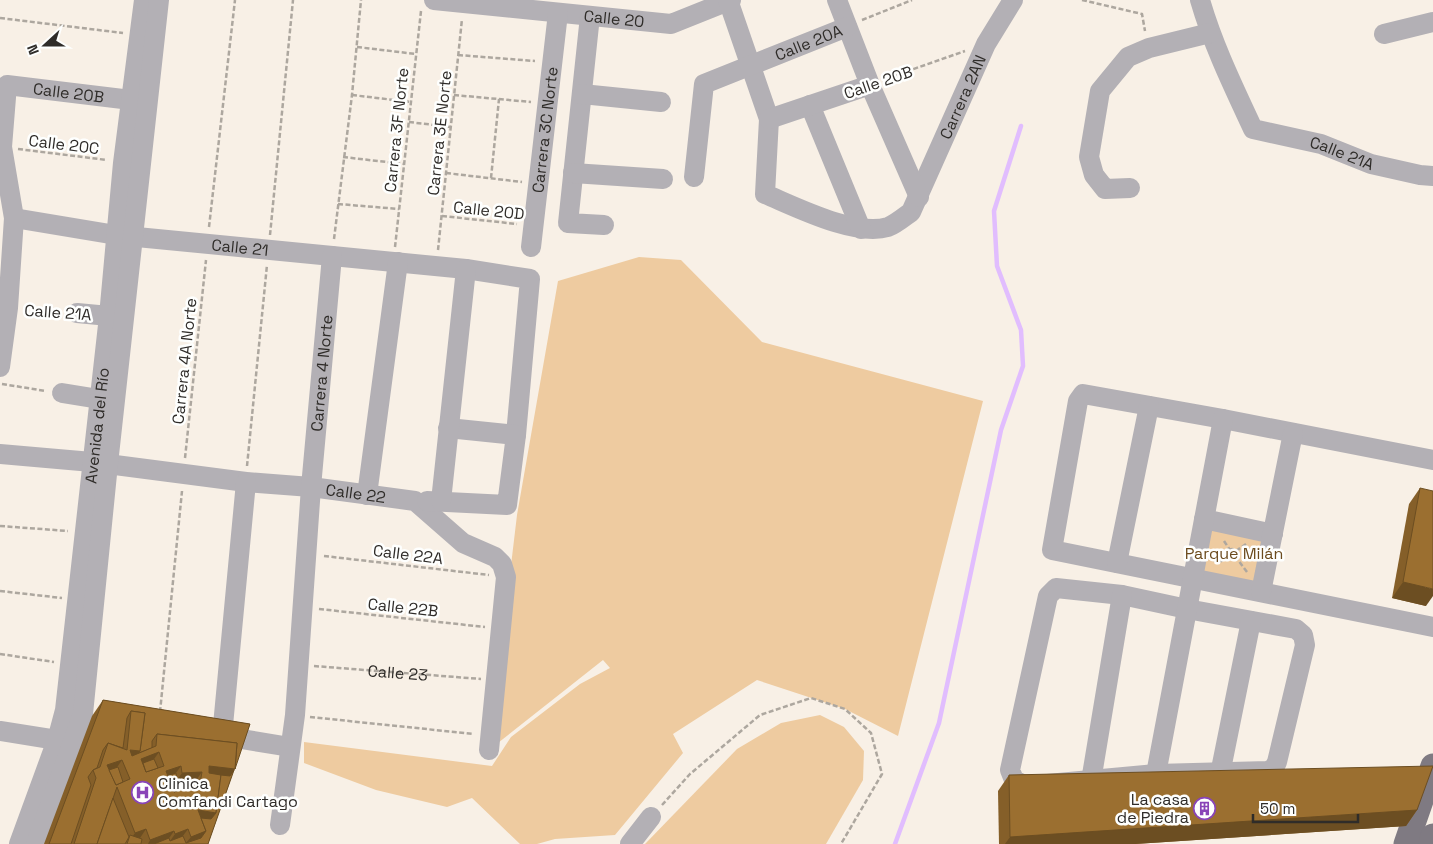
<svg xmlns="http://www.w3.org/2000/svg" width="1433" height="844" viewBox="0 0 1433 844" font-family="'Space Grotesk',sans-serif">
	<rect width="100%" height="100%" fill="#f8f0e6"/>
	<g fill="#eecba0">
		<path d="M639,257L681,260L762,342L983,401L898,736L845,709L757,680L673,734L683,753L615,835L555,839L537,844H520L472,798L447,807L376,790L304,763V742L492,766L511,737L580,684L610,668L603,660L489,750L517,515L558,281Z"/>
		<path d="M1208,520L1268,533L1257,586L1199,572Z"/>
		<path d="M820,715L844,727L864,751L863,780L826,844H645L737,749L781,723Z"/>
	</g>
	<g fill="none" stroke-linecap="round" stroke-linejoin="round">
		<path stroke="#e1bdfe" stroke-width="4.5" d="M895,844L939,723L1001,430L1023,366L1021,330L997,266L994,211L1021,126"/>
		<g stroke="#ada79f" stroke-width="2.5" stroke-dasharray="5 2.5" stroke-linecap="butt">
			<path d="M1082,0L1142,14L1145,31"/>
			<path d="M0,18L123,33"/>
			<path d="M862,20L912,0"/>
			<path d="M357,47L416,54"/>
			<path d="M458,55L535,61"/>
			<path d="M885,79L965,51"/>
			<path d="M352,95L411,102"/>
			<path d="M454,95L531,102"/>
			<path d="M409,122L451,127"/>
			<path d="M18,149L107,160"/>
			<path d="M343,157L404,164"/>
			<path d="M446,173L522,182"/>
			<path d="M491,178L499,99"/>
			<path d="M338,204L399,209"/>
			<path d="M442,216L517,224"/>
			<path d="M209,227L235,0"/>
			<path d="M270,235L293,0"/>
			<path d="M334,239L352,95L361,0"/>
			<path d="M395,247L421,11"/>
			<path d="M438,250L462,19"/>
			<path d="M24,309L60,312"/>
			<path d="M2,384L46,391"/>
			<path d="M185,458L206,260"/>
			<path d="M247,466L267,265"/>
			<path d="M0,526L68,531"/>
			<path d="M1224,541L1230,550"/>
			<circle cx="1232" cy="553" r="4"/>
			<path d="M1236,551L1246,544"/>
			<path d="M324,556L489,575"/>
			<path d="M1235,556L1247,572"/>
			<path d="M1213,560L1220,562L1229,555"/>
			<path d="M0,591L62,598"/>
			<path d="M319,609L485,627"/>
			<path d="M0,654L54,662"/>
			<path id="s1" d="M314,666L481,679"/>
			<path d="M160,712L182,491"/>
			<path d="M310,717L474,734"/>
			<path d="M662,805L690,774L760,715L811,698L845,709L871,733L882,774L841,844"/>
		</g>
		<g stroke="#b3b0b5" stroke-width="20">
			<path id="s2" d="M434,0L671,24L731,0"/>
			<path id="s3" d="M728,0L769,119L765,194C796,207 855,237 888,227C896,224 904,217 911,212L986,44L1013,0"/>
			<path d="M837,0L870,85L919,197"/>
			<path id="s4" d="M1200,0C1213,45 1233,86 1253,129L1321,144L1371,164L1420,175L1433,176"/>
			<path d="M590,16L568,223L604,225"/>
			<path d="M1384,34L1433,22"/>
			<path d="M582,94L661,102"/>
			<path d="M810,105L861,229"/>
			<path d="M769,119L870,85"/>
			<path d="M573,173L663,179"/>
			<path id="s5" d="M694,177L704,84L847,27"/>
			<path d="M1130,188L1105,189L1094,175L1089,157L1100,91L1128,57L1149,48L1210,33"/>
			<path id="s6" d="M14,218L116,235L466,269L530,279L516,435"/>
			<path id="s7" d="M531,247L558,13"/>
			<path d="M77,313L109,316"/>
			<path id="s8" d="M0,367L8,308L14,218L2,147L7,85L131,100"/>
			<path d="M62,393L99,399"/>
			<path id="s9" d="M0,454L92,462L246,482L311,487L415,501L463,543L495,557L502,564L506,577L489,750"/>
			<path d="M1433,460L1223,419L1083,394L1078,401L1052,550L1433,627"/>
			<path d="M367,495L398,262"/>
			<path d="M427,501L507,505L516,435L448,428"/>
			<path d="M441,501L466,269"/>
			<path d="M1204,519L1273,534"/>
			<path d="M1117,563L1149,406"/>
			<path d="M1056,588L1122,595L1187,609L1296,629L1303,635L1305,645L1277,762L1274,768L1268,771L1156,774L1026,786L1014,780L1010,770L1048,596Z"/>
			<path d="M1261,592L1293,433"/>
			<path d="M0,731L57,740"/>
			<path d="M217,735L290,747"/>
			<path d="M222,736L246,482"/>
			<path d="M1156,774L1223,419"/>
			<path d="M1220,774L1251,621"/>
			<path d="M1091,781L1122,595"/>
			<path id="s10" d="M280,825L295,715L311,487L332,256"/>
			<path id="s11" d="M19,844L57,740L65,710L109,316L123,163L144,0"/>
			<path d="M36,844L83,714L108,464L159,0"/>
			<path d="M630,844L651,817"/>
		</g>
		<g stroke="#7f7a82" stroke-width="25">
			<path d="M1406,844L1433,766"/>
			<path d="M1431,844L1433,836"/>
		</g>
	</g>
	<g fill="#855f29">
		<path d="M1420,488L1426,606L1392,598L1409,504Z"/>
		<path d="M103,700L250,724L208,844H44L92,716Z"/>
		<path d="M1009,775L1417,810L1406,826L1135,844H999L998,791Z"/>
	</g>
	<g fill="#6c4e22">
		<path d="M1403,582L1433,589V596L1426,606L1392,598Z"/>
		<path d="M130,750L159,752L143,775L127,762Z"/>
		<path d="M122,760L107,782L99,768Z"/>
		<path d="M181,766L165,788L166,771Z"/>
		<path d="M209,766L235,769L219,792L205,797L167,794L182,773L202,772L186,794L199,789Z"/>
		<path d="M198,810L216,813L206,831L197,844H185L191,837Z"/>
		<path d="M1417,810L1406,826L1135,844H1005L1010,837Z"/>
		<path d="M146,829L136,844L128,843L135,833Z"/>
		<path d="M188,829L177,844H168L175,834Z"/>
		<path d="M174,831L165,844H148L150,840Z"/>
	</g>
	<g fill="#9b6f30" stroke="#6c4e22" fill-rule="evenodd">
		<path d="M1420,488L1433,491V589L1403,582Z"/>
		<path d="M103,700L250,724L235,769L237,743L157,734L152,741V748L139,753L140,751L145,713L131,711L127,718L123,748L108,743L103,750L97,768L93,770L88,777L91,785L71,844H49Z"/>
		<path d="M131,711L145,713L140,751L130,750L132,756L156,746L157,734L237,743L235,769L209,766V773L221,775L216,813L198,810L206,831L191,837L188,829L175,834L174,831L150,840L146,829L135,833L117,787L97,844H74L96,778L93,770L100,767L108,743L127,750ZM159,752L164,766L146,772L141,759ZM122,760L130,779L116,785L107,765ZM181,766L182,773L202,772L199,789L188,787L174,792L166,771Z"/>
		<path d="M154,759L158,768L146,772L143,763Z"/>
		<path d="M1433,766L1417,810L1010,837L1009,775Z"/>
		<path d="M118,767L123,782L116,785L109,770Z"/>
		<path d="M234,770L208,844H154L169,838L170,841L183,836L186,843L201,838L206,831L201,818L211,819L216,813L221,775L230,776Z"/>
		<path d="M176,773L177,780L197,779L196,788L188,787L174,792L168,776Z"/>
		<path d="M113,798L129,837L125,844H97Z"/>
		<path d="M130,835L142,839L141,844H127Z"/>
	</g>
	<defs>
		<symbol id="hospital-ring" viewBox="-11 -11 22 22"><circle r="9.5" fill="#fefffe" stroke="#8944b7" stroke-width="1.5"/><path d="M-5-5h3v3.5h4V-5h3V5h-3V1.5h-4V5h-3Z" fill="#8944b7"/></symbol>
		<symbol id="building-ring" viewBox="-11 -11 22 22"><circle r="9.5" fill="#fefffe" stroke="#8944b7" stroke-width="1.5"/><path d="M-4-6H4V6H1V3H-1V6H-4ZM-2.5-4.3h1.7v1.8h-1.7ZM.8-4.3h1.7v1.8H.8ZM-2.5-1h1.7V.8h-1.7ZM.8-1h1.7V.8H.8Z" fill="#8944b7"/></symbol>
	</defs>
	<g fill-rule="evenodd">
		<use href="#hospital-ring" x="130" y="780" width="25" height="25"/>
		<use href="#building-ring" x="1192" y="796" width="25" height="25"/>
	</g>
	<g text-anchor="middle" stroke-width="5" stroke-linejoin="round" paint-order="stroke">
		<g font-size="16" fill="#2f2c29" stroke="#fefffe">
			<text dy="6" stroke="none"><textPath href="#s2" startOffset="181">Calle 20</textPath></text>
			<text dy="6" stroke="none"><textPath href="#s5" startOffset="206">Calle 20A</textPath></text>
			<text transform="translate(878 82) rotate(-19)" y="6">Calle 20B</text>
			<text dy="6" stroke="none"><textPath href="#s8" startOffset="346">Calle 20B</textPath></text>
			<text dy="6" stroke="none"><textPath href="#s3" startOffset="484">Carrera 2AN</textPath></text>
			<text transform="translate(396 130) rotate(-84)" y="6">Carrera 3F Norte</text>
			<text dy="6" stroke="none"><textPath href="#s7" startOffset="118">Carrera 3C Norte</textPath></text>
			<text transform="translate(439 133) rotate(-84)" y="6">Carrera 3E Norte</text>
			<text transform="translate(64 144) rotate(7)" y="6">Calle 20C</text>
			<text dy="6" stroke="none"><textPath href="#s4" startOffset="232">Calle 21A</textPath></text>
			<text transform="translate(489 210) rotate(6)" y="6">Calle 20D</text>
			<text dy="6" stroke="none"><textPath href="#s6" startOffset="228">Calle 21</textPath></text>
			<text transform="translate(58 312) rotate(4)" y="6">Calle 21A</text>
			<text transform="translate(184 361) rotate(-84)" y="6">Carrera 4A Norte</text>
			<text dy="6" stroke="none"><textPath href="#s10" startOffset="454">Carrera 4 Norte</textPath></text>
			<text dy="6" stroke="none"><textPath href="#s11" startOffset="428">Avenida del Río</textPath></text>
			<text dy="6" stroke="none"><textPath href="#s9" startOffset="358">Calle 22</textPath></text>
			<text transform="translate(408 554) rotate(7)" y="6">Calle 22A</text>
			<text transform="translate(403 607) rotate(6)" y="6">Calle 22B</text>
			<text dy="6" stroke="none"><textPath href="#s1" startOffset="84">Calle 23</textPath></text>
		</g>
		<g font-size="16" fill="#6c4b1d" stroke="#fefffe">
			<text x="1234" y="559">Parque Milán</text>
		</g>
		<g font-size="16" fill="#2f2c29" stroke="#fefffe" text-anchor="start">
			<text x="158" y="789">Clinica<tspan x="158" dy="18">Comfandi Cartago</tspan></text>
			<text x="1189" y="805" text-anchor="end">La casa<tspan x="1189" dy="18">de Piedra</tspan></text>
		</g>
	</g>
	<g transform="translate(45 45) rotate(249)" stroke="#fefffe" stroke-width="4" paint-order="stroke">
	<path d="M0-4L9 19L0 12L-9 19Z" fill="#2f2c29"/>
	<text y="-8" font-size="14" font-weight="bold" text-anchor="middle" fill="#2f2c29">N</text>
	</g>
	<path d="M1253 814v8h105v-8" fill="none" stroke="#2f2c29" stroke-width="2.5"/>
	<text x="1260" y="814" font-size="15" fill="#2f2c29" stroke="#fefffe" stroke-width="4" paint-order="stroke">50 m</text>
</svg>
